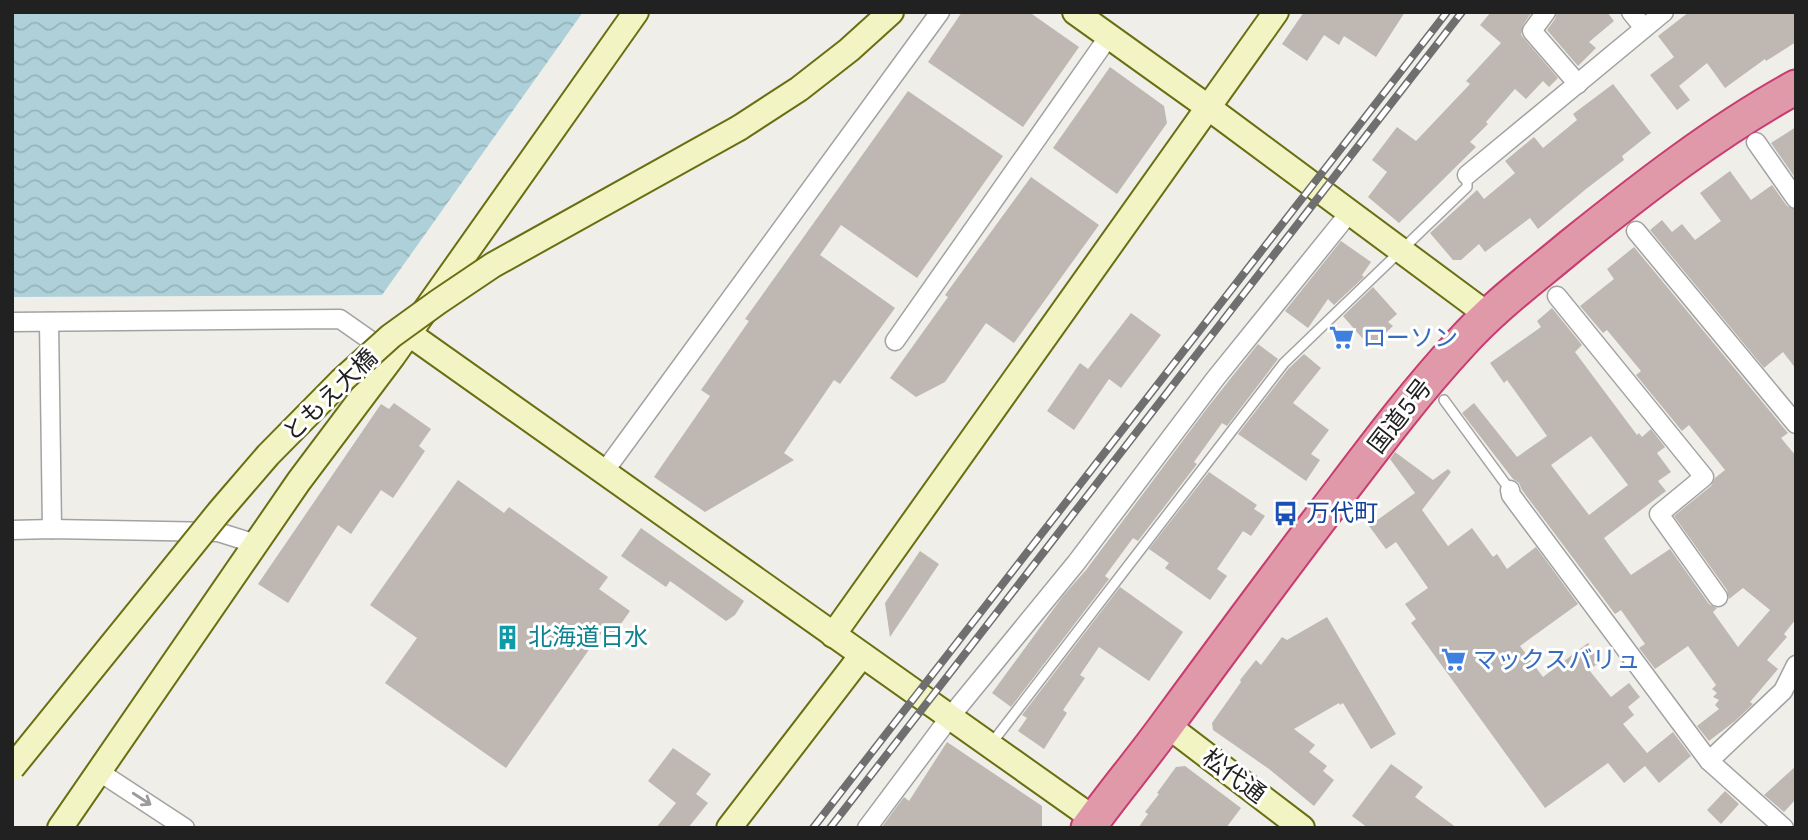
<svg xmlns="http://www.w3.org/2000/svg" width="1808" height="840" viewBox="0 0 1808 840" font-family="'IBM Plex Sans','Noto Sans JP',sans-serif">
	<defs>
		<pattern id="water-waves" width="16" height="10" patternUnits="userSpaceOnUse" patternTransform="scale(1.75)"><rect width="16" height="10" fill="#aed1d9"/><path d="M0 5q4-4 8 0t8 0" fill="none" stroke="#95b3ba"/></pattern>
	</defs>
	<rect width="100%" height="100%" fill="#f0eee9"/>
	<path fill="url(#water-waves)" d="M12,12H583L382,295L12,297Z"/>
	<g fill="#beb7b2" fill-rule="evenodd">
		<path d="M962,12H1029L1079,47L1023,127L928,62Z"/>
		<path d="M1304,12H1405L1376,57L1344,36L1339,45L1324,35L1307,61L1282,44Z"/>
		<path d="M1491,12H1532L1523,25L1521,35L1558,78L1549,87L1543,81L1526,99L1515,89L1486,122L1488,124L1470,142L1476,147L1399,223L1368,197L1387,172L1372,160L1397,127L1416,141L1470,84L1466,81L1501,43L1480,25Z"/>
		<path d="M1557,12H1607L1614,21L1589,42L1596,48L1578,66L1547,30L1555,19Z"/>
		<path d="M1689,12H1796V42L1766,61L1765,59L1725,88L1707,63L1679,86L1690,100L1677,110L1650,75L1674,57L1658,36Z"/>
		<path d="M1110,67L1164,106L1167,123L1117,194L1053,148Z"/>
		<path d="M1613,84L1651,133L1622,156L1624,160L1586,189L1538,229L1530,218L1485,252L1479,244L1461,260H1453L1430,233L1477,190L1484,199L1515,173L1505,161L1534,137L1543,148L1577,120L1573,114Z"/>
		<path d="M908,91L1003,156L917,278L841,225L820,255L895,308L840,384L834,380L784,453L794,460L705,512L654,477L710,396L701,390L749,321L745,319Z"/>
		<path d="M1796,127V179L1771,143Z"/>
		<path d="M1730,171L1751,200L1772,185L1787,206L1796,210V369L1783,352L1764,368L1650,230L1662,220L1672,232L1682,224L1695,240L1721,221L1700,193Z"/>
		<path d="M1031,177L1099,225L1014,343L986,323L945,382L916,397L890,378L948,297L945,295Z"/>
		<path d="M1341,241L1371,262L1362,275L1364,277L1334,305L1328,299L1308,328L1285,311Z"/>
		<path d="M1634,247L1788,433L1781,438L1796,456V619L1784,634L1787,637L1767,660L1778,669L1750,702L1753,704L1735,721L1709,741L1697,726L1719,709L1715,705L1719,700L1713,697L1717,693L1712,689L1716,685L1688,646L1655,669L1639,648L1645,644L1621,610L1615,614L1522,490L1519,483L1513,479L1462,413L1474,403L1517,457L1547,436L1507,380L1504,383L1490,363L1541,327L1537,321L1552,308L1582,345L1575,352L1637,435L1639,433L1642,437L1651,429L1665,447L1657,453L1671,472L1658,481L1666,491L1604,538L1631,575L1670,549L1709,604L1717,608L1713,612L1738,647L1770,610L1743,588L1729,599L1727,590L1674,516L1711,486L1715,478L1725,470L1689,425L1682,431L1636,375L1641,371L1607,330L1603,333L1580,306L1614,279L1607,269ZM1591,436L1628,485L1589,515L1551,465Z"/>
		<path d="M1373,287L1397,314L1388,322L1393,326L1370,347L1343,316Z"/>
		<path d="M1131,313L1161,335L1121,388L1109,379L1074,430L1047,411L1080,363L1088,369Z"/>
		<path d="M1258,344L1278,359L1227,426L1222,423L1194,462L1197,464L1138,541L1133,538L1105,576L1109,579L1011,707L992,693L1063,596L1086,570L1208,407Z"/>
		<path d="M1304,354L1321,368L1293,403L1329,430L1311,454L1320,460L1306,481L1238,434L1289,368Z"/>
		<path d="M394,403L431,429L419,446L425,451L393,498L381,490L351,534L338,525L288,603L258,584L381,404L389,409Z"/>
		<path d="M1395,452L1433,480L1448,469L1451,472L1422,510L1448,546L1472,528L1493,557L1497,554L1507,569L1536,547L1578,604L1520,646L1543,677L1588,643L1601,661L1589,670L1611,697L1629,683L1640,697L1628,707L1634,715L1623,724L1647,753L1673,732L1691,756L1659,783L1645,766L1624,783L1608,763L1545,808L1411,623L1416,619L1405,604L1428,588L1396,542L1386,549L1369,526L1415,493L1390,459Z"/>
		<path d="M1209,472L1257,505L1254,509L1265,516L1251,536L1243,531L1217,569L1227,576L1210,600L1165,568L1169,563L1149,549Z"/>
		<path d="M458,480L504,513L509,507L608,577L599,589L630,611L609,641L600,634L506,768L385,683L417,638L370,605Z"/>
		<path d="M641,528L744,601L735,615L726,621L670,581L666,587L621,556Z"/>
		<path d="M920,551L939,564L890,637L885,603Z"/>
		<path d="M1120,587L1183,632L1149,681L1099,647L1080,675L1085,678L1063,710L1067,713L1044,749L1018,731L1027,718L1022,715Z"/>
		<path d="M1327,617L1396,734L1371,749L1343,703L1340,705L1339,703L1294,729L1315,745L1309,752L1327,766L1323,771L1334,780L1314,806L1269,769L1213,730L1212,723L1241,682L1240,680L1256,660L1261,665L1282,637L1287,640Z"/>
		<path d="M947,742L1042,806V828H881L904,797L909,801Z"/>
		<path d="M673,748L711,774L696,794L708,803L688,828H656L676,803L648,781Z"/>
		<path d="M1391,764L1423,787L1415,797L1457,828H1368L1352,816Z"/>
		<path d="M1185,766L1241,808L1226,828H1138L1148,814L1145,812L1159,794L1157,793L1176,767Z"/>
		<path d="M1796,766V799L1784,812L1764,795Z"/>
		<path d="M1725,791L1739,804L1721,824L1707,810Z"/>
	</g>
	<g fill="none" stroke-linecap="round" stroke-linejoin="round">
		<defs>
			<g id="lane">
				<path d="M1444,400L1510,490"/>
				<path d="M991,744L1284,363L1467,187V175"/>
			</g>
			<g id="street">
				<path d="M1546,12L1532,31L1578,84"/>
				<path d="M1631,12L1644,28"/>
				<path d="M1756,142L1796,199"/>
				<path d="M1467,175L1664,12"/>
				<path d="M1636,231L1796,424"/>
				<path d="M1557,296L1704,477L1659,514L1718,597"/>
				<path d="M12,322L340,319L387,352"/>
				<path d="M49,322L52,529"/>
				<path d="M895,341L1109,36"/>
				<path d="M604,472L940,12"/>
				<path d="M1510,490L1511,495L1709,761L1784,828"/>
				<path d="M12,530L52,529L218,532L256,544"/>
				<path d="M1709,761L1783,691L1796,665"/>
				<path d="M98,771L185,828"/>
				<path d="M867,828L950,717L1076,563L1215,379L1350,212"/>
			</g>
			<g id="secondary">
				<path d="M1075,12L1209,108L1488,315"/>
				<path d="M739,128L799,89L849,50L891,12"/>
				<path d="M408,333L1094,819"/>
				<path d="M833,635L1276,12"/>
				<path d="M1167,725L1302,828"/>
				<path d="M60,828L299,481L393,356L636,12"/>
				<path d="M729,828L862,655"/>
			</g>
			<path id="highway" d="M1088,828C1114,792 1142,759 1168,723C1218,655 1268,587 1319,520C1365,460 1410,398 1461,343C1494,306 1534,277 1572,245C1643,188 1716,131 1796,87"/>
		</defs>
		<use href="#lane" stroke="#a2a2a2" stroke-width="12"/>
		<use href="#street" stroke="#a2a2a2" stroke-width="21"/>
		<use href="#secondary" stroke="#696f11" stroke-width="28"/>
		<use href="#highway" stroke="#c93b71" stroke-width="37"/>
		<use href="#lane" stroke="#fff" stroke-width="9"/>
		<use href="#street" stroke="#fff" stroke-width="18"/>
		<use href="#secondary" stroke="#f3f4c4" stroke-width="24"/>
		<use href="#highway" stroke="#df99a9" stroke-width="33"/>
		<defs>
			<g id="rail">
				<path d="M813,828L1447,12"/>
				<path d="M830,828L1462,12"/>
			</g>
		</defs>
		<use href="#rail" stroke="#6f6f6f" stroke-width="8"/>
		<use href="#rail" stroke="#fff" stroke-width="5" stroke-dasharray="16" stroke-linecap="butt"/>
		<defs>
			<path id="secondary-bridge" d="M12,768L219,512L268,455L341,381L391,336L438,302L493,265L739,128"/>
		</defs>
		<use href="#secondary-bridge" stroke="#696f11" stroke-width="28" stroke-linecap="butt"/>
		<use href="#secondary-bridge" stroke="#f3f4c4" stroke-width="24"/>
	</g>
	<defs><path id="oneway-shaft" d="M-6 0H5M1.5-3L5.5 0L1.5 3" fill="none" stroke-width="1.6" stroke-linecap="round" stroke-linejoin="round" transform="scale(1.75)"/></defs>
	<use stroke="#9b9b9b" href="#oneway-shaft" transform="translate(142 799) rotate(33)"/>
	<defs>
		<symbol id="supermarket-bare" viewBox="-9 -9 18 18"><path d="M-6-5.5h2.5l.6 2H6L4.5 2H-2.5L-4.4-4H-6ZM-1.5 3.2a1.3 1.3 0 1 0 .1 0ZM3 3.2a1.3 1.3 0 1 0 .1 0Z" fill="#3f7fe0" stroke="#fff" stroke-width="2.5" paint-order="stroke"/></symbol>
		<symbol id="bus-bare" viewBox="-9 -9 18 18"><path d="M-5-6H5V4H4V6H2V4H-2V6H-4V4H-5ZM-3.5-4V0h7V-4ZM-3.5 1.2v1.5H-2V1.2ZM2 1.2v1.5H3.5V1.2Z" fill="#1a4fb4" stroke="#fff" stroke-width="2.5" paint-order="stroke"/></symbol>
		<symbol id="building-bare" viewBox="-9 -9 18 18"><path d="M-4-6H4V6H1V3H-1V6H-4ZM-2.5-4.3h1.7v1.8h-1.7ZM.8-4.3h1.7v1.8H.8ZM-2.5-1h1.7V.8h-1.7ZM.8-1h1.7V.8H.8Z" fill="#0f9aa8" stroke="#fff" stroke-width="2.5" paint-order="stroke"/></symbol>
	</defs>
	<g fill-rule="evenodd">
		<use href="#supermarket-bare" x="1324" y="320" width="35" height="35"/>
		<use href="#bus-bare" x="1268" y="496" width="35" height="35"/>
		<use href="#building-bare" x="490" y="620" width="35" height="35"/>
		<use href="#supermarket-bare" x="1436" y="642" width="35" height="35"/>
	</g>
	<g text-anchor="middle" stroke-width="6" stroke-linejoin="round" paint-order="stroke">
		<g font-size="24" fill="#366cbe" stroke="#fff" text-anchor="start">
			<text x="1362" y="346">ローソン</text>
			<text x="1473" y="668">マックスバリュ</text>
		</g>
		<g font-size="24" fill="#212121" stroke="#fff">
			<text transform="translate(330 395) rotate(-44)" y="8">ともえ大橋</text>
			<text transform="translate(1400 416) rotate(-52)" y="8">国道5号</text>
			<text transform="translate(1234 776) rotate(37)" y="8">松代通</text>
		</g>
		<g font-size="24" fill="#164399" stroke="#fff" text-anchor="start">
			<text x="1306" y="521">万代町</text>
		</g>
		<g font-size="24" fill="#0d838f" stroke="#fff" text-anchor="start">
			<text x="528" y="645">北海道日水</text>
		</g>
	</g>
	<rect width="1808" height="840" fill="none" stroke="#212121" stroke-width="28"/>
</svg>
